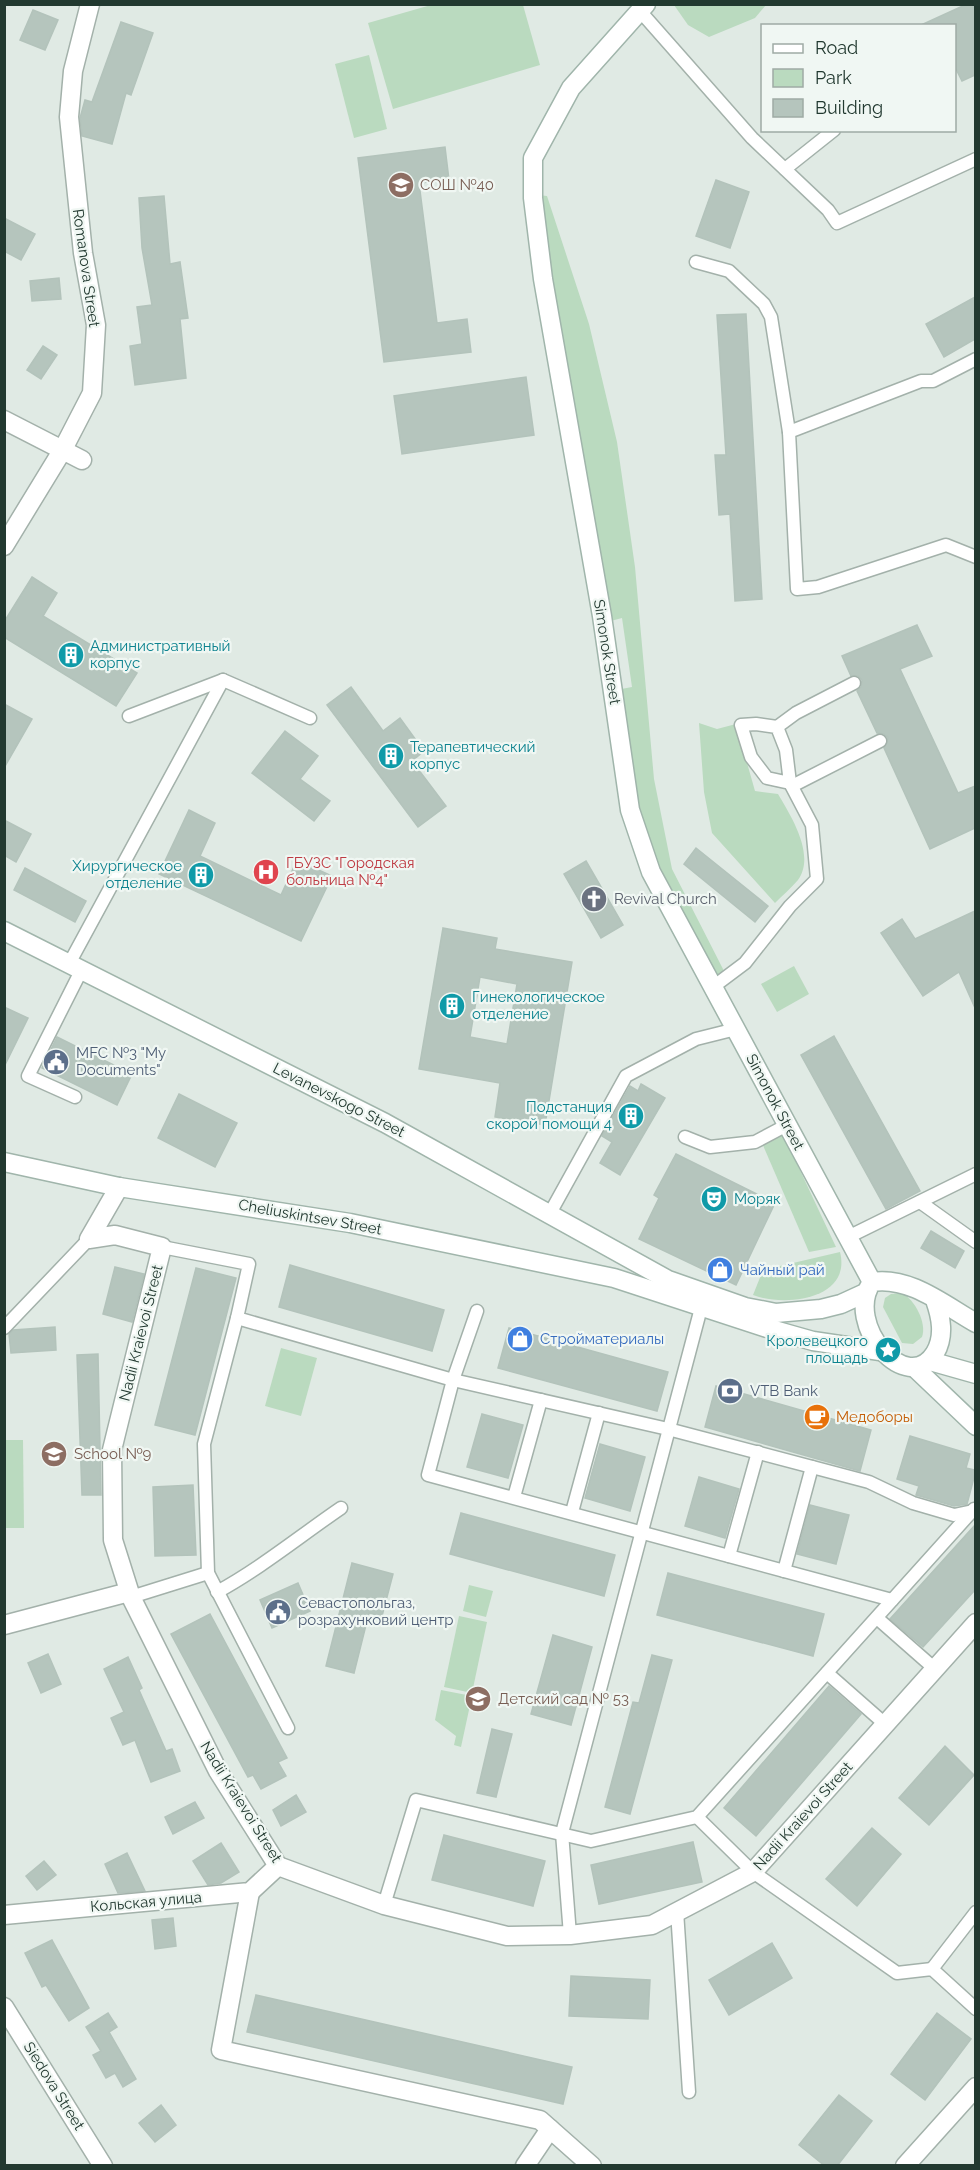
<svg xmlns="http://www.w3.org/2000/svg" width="980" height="2170" viewBox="0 0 980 2170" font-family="Raleway,sans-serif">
	<rect width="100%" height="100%" fill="#e0eae4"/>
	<g fill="#badabf">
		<path d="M431,5H523L540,65L393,109L368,23Z"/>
		<path d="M674,5H766L755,18L709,37L688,25Z"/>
		<path d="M369,55L387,129L354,138L335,64Z"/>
		<path d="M538,195L547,196L589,324L617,442L635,567L654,779L672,869L724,971L714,978L656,871L635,808L616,690L632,687L622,618L607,622Z"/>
		<path d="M699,723L717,729L736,724L755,791L778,794C791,816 816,855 798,880C791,888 782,896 775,903L712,833L704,792Z"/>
		<path d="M794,966L809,994L777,1012L761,984Z"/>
		<path d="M783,1134L836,1247L809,1252L762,1143Z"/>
		<path d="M840,1252C852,1300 784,1307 753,1295L763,1270Z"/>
		<path d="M902,1293C915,1300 927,1323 922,1337L913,1344L902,1343L883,1307L885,1298L891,1294Z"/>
		<path d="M281,1348L317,1358L301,1416L265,1406Z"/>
		<path d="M4,1440H23L24,1528H5Z"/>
		<path d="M469,1585L493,1591L486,1617L463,1611Z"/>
		<path d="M459,1616L487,1622L472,1693L444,1687Z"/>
		<path d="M441,1690L472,1696L461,1747L454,1745L456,1736L435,1720Z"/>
	</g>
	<g fill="#b5c5bd" stroke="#b3c3bb" stroke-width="1.5" fill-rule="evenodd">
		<path d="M967,4H975V75L962,81L954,65V26H919Z"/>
		<path d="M33,10L58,20L45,50L20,40Z"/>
		<path d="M121,22L153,33L131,95L126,93L112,144L82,136L80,118L85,100L92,102Z"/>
		<path d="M445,147L449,180L419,183L437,323L467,319L471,352L384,362L358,158Z"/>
		<path d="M716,180L749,192L730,248L696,236Z"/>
		<path d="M164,196L170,264L180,262L188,318L180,319L186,378L135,385L130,346L142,344L137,307L152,305L142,248L139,198Z"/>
		<path d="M4,218L35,234L21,260L4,251Z"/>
		<path d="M59,278L61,299L32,301L30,281Z"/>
		<path d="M975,297V339L944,357L926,324Z"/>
		<path d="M746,314L762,599L735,601L730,514L719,515L715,455H726L717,315Z"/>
		<path d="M43,346L57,355L41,379L27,370Z"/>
		<path d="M526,377L534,435L402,454L394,396Z"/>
		<path d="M32,577L57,593L43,616L137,673L116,706L4,637V622Z"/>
		<path d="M917,625L932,656L900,669L958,793L975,786V828L930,849L884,748L888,738L884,734L877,733L857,691L861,687L862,680L858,676H851L842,656Z"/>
		<path d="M351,687L383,731L400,718L424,751L412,761L446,806L418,827L327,705Z"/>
		<path d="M4,704L32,719L4,768Z"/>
		<path d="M285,731L318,756L300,779L330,801L314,821L252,773Z"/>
		<path d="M189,810L215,823L200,856L281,895L297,860L332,876L301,941L159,874Z"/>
		<path d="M4,820L31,834L16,862L4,855Z"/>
		<path d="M696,848L768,906L755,922L684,864Z"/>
		<path d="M586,861L623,925L601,938L564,874Z"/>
		<path d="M25,868L86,901L75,922L14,890Z"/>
		<path d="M975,911V1008L959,972L923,996L881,933L902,919L915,939Z"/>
		<path d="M443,928L497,938L495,949L572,962L545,1125L495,1117L500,1083L419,1069ZM480,977L517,984L507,1044L470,1037Z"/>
		<path d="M4,1007L28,1018L4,1067Z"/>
		<path d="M834,1036L920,1191L886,1209L801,1055Z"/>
		<path d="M57,1037L132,1074L117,1105L42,1068Z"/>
		<path d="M641,1084L665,1098L620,1175L600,1163L612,1142L602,1136L630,1086L638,1091Z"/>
		<path d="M179,1094L237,1123L215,1167L158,1138Z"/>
		<path d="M676,1154L775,1203L736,1285L639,1239L659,1198L654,1195Z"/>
		<path d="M931,1231L964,1251L955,1268L921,1248Z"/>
		<path d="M290,1265L444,1310L432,1351L279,1307Z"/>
		<path d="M115,1267L144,1274L132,1322L103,1314Z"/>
		<path d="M196,1268L236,1278L195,1435L155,1425Z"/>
		<path d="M55,1327L56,1350L11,1353L9,1334L13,1330Z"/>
		<path d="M509,1328L668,1372L657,1411L498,1368Z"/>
		<path d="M98,1354L101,1495H82L77,1355Z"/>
		<path d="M716,1386L871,1430L860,1471L705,1427Z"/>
		<path d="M482,1414L523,1425L508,1478L467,1467Z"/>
		<path d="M910,1436L970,1454L966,1468L975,1470V1474L967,1504L954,1506L916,1495L919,1486L897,1479Z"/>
		<path d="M600,1444L645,1457L630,1511L585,1498Z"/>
		<path d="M699,1477L739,1489L725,1538L685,1526Z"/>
		<path d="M193,1485L196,1555L155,1556L153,1487Z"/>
		<path d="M810,1505L849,1515L836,1564L797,1554Z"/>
		<path d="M461,1513L615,1555L604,1596L450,1554Z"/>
		<path d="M975,1525V1590L923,1647L890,1619Z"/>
		<path d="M352,1563L393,1574L382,1616L369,1613L354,1673L326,1666Z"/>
		<path d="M668,1573L824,1614L813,1656L657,1615Z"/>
		<path d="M298,1583L310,1611L272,1628L260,1600Z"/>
		<path d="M210,1614L287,1758L278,1762L286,1776L261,1789L253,1775L248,1777L171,1634Z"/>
		<path d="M553,1635L592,1647L571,1725L531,1714Z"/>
		<path d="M48,1654L61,1684L41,1693L28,1663Z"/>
		<path d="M652,1655L672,1660L630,1814L605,1807L633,1702L639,1703Z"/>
		<path d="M128,1657L142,1688L139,1690L166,1751L172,1749L180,1771L151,1782L135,1740L123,1745L111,1718L124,1712L104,1669Z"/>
		<path d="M829,1686L861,1714L756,1836L724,1808Z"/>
		<path d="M492,1729L512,1734L496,1797L477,1793Z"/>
		<path d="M945,1746L974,1775L929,1825L899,1798Z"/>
		<path d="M296,1795L306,1812L281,1826L273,1810Z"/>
		<path d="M195,1802L204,1818L173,1834L165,1817Z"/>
		<path d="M872,1828L901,1854L857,1906L826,1879Z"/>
		<path d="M444,1835L545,1861L533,1906L432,1880Z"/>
		<path d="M693,1842L702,1882L599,1904L591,1865Z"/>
		<path d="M221,1843L239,1872L221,1883L208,1885L193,1861Z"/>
		<path d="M127,1853L145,1891L118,1893L105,1864Z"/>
		<path d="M44,1861L56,1875L37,1890L26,1876Z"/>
		<path d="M173,1918L176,1946L155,1949L152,1920Z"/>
		<path d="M52,1940L89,2008L69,2021L46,1985L42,1987L25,1953Z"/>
		<path d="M772,1943L792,1978L729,2015L709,1980Z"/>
		<path d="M571,1976L650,1980L648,2019L569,2016Z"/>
		<path d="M256,1995L572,2067L563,2104L247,2032Z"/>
		<path d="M108,2013L117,2027L109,2032L136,2079L123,2087L115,2073L106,2078L93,2055L101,2051L86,2027Z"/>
		<path d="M937,2013L971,2039L925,2100L891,2074Z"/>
		<path d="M839,2095L872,2121L837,2166H825L799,2145Z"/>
		<path d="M161,2105L176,2125L155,2142L139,2123Z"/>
	</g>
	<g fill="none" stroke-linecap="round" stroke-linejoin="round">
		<defs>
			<g id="lane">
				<path d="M640,11L752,138L828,210L837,223L976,159"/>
				<path d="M785,169L834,130"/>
				<path d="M696,262L729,271L764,304L771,317L789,432"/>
				<path d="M976,359L933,381H921L789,432L797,589L818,587L946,545L976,557"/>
				<path d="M129,716L223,680L310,718"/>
				<path d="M777,727L796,713L854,683"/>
				<path d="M792,786L880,741"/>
				<path d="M70,962L223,680"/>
				<path d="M713,987L745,963L790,906L817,879L812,825L790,783L767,778L751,757L741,725L756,724L777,727L786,750L790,783"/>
				<path d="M75,1097L28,1076L82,969"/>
				<path d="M685,1137L710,1147L755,1142L787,1125"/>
				<path d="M920,1202L976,1242"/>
				<path d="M549,1215L626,1076L696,1039L736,1029"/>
				<path d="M846,1238L976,1174"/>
				<path d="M162,1247L249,1264L237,1318L453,1380L668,1429L869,1482L913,1503L954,1515L973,1511"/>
				<path d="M477,1311L453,1380L428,1475L892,1600"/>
				<path d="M237,1318L204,1444L208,1573L288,1728"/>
				<path d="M4,1328L89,1239"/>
				<path d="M514,1497L541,1400"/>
				<path d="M572,1512L599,1413"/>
				<path d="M729,1556L758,1452"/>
				<path d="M784,1571L812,1467"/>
				<path d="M217,1592C261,1568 300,1536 341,1508"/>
				<path d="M131,1597L208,1573"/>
				<path d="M877,1618L935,1669"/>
				<path d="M827,1673L885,1724"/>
				<path d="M697,1817L753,1872L897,1973L932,1969L976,2009"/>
				<path d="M384,1905L416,1800L591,1841L697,1817L974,1509"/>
				<path d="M677,1911L689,2092"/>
				<path d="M570,1935L562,1833L701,1308"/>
				<path d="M932,1969L976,1912"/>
			</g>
			<g id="street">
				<path d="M4,420L82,460"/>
				<path d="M4,546L62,451L92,393L96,325L83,253L69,117L73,71L90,4"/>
				<path d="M119,1187L89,1239L115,1235L162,1247L112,1450L113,1540L131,1597L218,1771L278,1866L384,1905L507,1936L570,1935L652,1925L753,1872L976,1623"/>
				<path d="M4,1625L129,1592"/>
				<path d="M250,1892L221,2050L540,2120L592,2166"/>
				<path d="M4,1915L250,1892L278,1866"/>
				<path d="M4,2007L103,2166"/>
				<path d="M525,2166L550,2129"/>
				<path d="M905,2166L976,2087"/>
			</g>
			<g id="secondary">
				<path d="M646,4L571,88L533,158V198L543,279L602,616L630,810L651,872L872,1282"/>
				<path d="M4,931L385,1123L668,1280L745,1307L776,1313L821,1309L841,1304L865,1293"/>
				<path d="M4,1162L119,1187L350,1223L614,1278L767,1328L813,1341L880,1351"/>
				<path d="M935,1300C941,1317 945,1336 935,1353C907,1398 843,1324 872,1282C910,1276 944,1305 976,1323"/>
				<path d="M930,1361L976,1374"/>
				<path d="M915,1368L976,1426"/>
			</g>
		</defs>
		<use href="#lane" stroke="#a3b1aa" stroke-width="15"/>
		<use href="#street" stroke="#a3b1aa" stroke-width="21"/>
		<use href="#secondary" stroke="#a0b5ab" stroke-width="21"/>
		<use href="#lane" stroke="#fff" stroke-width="12"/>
		<use href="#street" stroke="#fff" stroke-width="18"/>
		<use href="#secondary" stroke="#fff" stroke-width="18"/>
	</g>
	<defs>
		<symbol id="school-disc" viewBox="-11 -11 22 22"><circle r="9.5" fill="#8d6e63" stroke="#f0f7f3"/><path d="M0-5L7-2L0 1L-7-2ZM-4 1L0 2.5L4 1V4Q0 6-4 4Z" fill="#fff"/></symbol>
		<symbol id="building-disc" viewBox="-11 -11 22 22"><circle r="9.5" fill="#0f9aa8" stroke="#f0f7f3"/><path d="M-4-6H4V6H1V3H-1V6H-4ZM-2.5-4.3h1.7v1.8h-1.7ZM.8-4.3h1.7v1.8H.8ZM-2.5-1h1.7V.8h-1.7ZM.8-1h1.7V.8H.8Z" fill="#fff"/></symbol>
		<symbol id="hospital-disc" viewBox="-11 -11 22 22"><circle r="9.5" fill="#e0444e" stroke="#f0f7f3"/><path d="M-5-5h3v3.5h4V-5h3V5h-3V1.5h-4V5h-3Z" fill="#fff"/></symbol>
		<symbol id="church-disc" viewBox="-11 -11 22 22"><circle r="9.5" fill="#6b7280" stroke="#f0f7f3"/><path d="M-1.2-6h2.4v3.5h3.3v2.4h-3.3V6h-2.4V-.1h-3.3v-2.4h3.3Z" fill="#fff"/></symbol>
		<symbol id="civic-disc" viewBox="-11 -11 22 22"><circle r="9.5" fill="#5c6f8a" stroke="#f0f7f3"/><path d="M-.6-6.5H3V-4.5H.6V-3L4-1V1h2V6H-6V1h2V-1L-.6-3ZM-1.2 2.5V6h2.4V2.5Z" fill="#fff"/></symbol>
		<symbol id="theatre-disc" viewBox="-11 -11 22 22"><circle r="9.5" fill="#0f9aa8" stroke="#f0f7f3"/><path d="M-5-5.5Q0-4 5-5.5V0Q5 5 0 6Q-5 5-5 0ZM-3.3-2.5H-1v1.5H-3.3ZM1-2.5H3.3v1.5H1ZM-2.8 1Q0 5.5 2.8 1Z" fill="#fff"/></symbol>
		<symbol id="shop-disc" viewBox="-11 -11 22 22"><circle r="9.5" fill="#3f7fe0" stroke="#f0f7f3"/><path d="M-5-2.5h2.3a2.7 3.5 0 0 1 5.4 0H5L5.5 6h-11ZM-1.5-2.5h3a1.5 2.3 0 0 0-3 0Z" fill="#fff"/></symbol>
		<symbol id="sight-disc" viewBox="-11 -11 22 22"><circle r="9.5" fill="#0f9aa8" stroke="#f0f7f3"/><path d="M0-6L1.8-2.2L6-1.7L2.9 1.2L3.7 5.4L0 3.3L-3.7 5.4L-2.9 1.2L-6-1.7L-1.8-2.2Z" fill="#fff"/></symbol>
		<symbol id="bank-disc" viewBox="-11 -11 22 22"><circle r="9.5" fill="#5c6f8a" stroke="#f0f7f3"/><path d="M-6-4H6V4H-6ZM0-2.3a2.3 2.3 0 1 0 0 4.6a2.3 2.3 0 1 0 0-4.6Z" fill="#fff"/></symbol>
		<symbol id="cafe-disc" viewBox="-11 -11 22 22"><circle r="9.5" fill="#e8710a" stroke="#f0f7f3"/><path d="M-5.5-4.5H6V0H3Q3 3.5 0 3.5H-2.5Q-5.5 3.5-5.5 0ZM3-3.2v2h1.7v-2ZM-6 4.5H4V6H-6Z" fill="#fff"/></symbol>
	</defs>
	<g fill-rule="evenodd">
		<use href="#school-disc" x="386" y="170" width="30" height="30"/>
		<use href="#building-disc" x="56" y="640" width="30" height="30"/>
		<use href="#building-disc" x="376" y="741" width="30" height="30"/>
		<use href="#hospital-disc" x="251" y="857" width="30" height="30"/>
		<use href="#building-disc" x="186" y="860" width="30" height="30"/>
		<use href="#church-disc" x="579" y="884" width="30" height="30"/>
		<use href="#building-disc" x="437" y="991" width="30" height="30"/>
		<use href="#civic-disc" x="41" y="1047" width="30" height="30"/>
		<use href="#building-disc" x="616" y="1101" width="30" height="30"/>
		<use href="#theatre-disc" x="699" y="1184" width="30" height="30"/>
		<use href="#shop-disc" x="705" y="1255" width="30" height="30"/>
		<use href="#shop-disc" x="505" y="1324" width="30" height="30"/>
		<use href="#sight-disc" x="873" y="1335" width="30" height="30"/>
		<use href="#bank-disc" x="715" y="1376" width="30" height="30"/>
		<use href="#cafe-disc" x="802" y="1402" width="30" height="30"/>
		<use href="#school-disc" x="39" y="1439" width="30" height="30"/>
		<use href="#civic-disc" x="263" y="1597" width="30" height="30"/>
		<use href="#school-disc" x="463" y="1684" width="30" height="30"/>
	</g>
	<g text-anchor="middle" stroke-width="4.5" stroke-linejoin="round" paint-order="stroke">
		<g font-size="15" fill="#785e54" stroke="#f0f7f3" text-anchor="start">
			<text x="420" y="190">СОШ №40</text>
			<text x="74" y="1459">School №9</text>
			<text x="498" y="1704">Детский сад № 53</text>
		</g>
		<g font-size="15" fill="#223930" stroke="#f0f7f3">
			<text transform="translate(86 268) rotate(82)" y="5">Romanova Street</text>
			<text transform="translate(607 652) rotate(81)" y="5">Simonok Street</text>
			<text transform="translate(339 1100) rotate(27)" y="5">Levanevskogo Street</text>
			<text transform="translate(775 1102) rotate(62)" y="5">Simonok Street</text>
			<text transform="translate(310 1217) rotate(10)" y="5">Cheliuskintsev Street</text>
			<text transform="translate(141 1333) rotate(-76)" y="5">Nadii Kraievoi Street</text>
			<text transform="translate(241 1802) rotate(58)" y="5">Nadii Kraievoi Street</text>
			<text transform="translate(803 1816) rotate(-48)" y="5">Nadii Kraievoi Street</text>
			<text transform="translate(146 1902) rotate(-5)" y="5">Кольская улица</text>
			<text transform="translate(54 2086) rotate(58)" y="5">Siedova Street</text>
		</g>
		<g font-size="15" fill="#0d838f" stroke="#f0f7f3" text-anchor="start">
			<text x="90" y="651">Административный<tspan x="90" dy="17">корпус</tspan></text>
			<text x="410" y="752">Терапевтический<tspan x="410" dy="17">корпус</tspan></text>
			<text x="182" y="871" text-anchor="end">Хирургическое<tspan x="182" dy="17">отделение</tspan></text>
			<text x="472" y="1002">Гинекологическое<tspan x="472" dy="17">отделение</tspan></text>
			<text x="612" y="1112" text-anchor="end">Подстанция<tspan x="612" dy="17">скорой помощи 4</tspan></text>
			<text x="734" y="1204">Моряк</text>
			<text x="868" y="1346" text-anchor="end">Кролевецкого<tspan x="868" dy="17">площадь</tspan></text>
		</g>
		<g font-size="15" fill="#be3a42" stroke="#f0f7f3" text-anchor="start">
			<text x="286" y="868">ГБУЗС "Городская<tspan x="286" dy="17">больница №4"</tspan></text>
		</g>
		<g font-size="15" fill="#5b616d" stroke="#f0f7f3" text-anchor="start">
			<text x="614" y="904">Revival Church</text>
		</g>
		<g font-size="15" fill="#4e5e75" stroke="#f0f7f3" text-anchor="start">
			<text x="76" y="1058">MFC №3 "My<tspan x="76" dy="17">Documents"</tspan></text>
			<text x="750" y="1396">VTB Bank</text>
			<text x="298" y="1608">Севастопольгаз,<tspan x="298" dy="17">розрахунковий центр</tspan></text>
		</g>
		<g font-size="15" fill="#366cbe" stroke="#f0f7f3" text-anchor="start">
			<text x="740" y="1275">Чайный рай</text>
			<text x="540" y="1344">Стройматериалы</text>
		</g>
		<g font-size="15" fill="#c56008" stroke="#f0f7f3" text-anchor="start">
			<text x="836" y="1422">Медоборы</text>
		</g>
	</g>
	<rect width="980" height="2170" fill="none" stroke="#223930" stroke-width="12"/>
	<rect x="761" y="24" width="195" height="108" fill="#f0f7f3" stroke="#9eaba5" stroke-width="1.5"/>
	<rect x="773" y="44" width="30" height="9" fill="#ffffff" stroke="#9eaba5" stroke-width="1.5"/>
	<text x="815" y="54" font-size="18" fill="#223930">Road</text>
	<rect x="773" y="69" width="30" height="18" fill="#badabf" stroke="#9eaba5" stroke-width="1.5"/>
	<text x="815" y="84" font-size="18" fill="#223930">Park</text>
	<rect x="773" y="99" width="30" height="18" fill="#b5c5bd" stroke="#9eaba5" stroke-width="1.5"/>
	<text x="815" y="114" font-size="18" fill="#223930">Building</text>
</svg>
